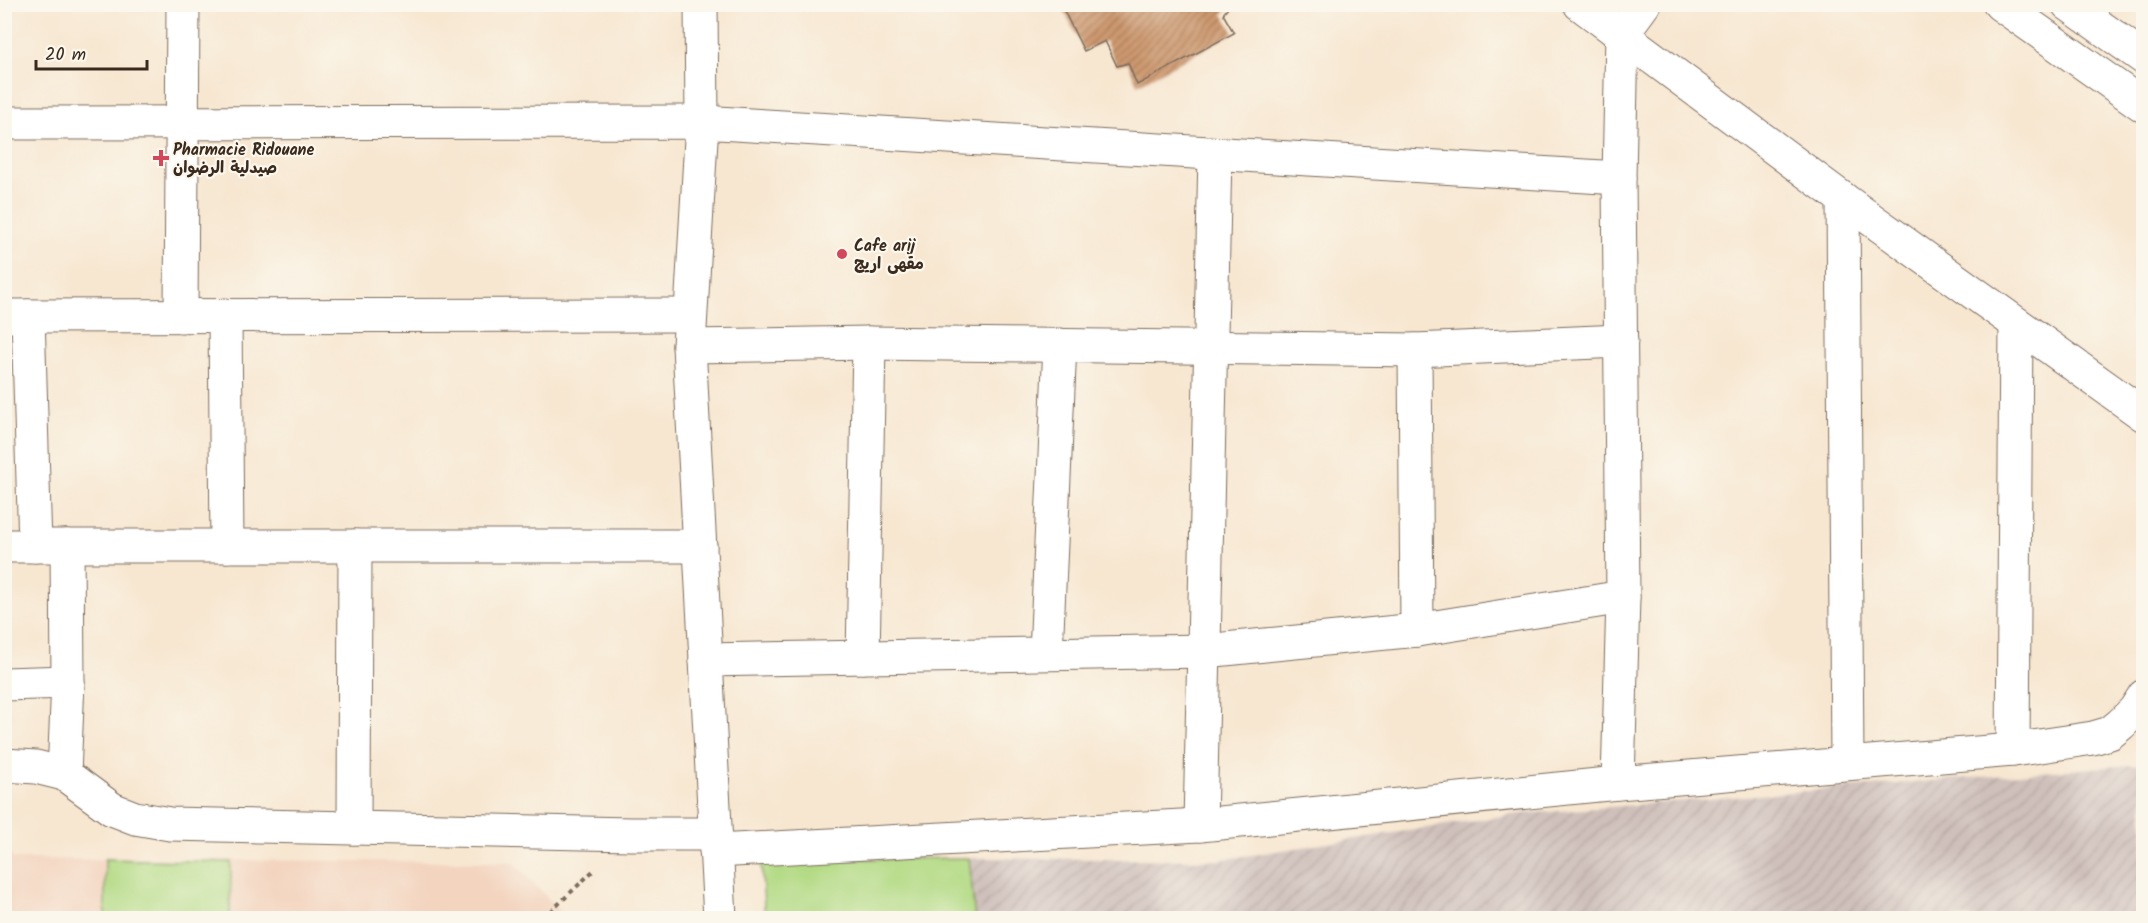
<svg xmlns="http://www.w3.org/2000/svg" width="2148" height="923" viewBox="0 0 2148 923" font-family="Kalam,'Playpen Sans Arabic',sans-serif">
	<defs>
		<pattern id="industrial-furrows" width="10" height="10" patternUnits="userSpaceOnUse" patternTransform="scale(1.5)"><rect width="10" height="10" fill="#cfc0bb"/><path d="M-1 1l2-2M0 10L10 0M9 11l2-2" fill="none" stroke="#b3a5a0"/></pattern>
		<pattern id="building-hatch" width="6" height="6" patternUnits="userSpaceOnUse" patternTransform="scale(1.5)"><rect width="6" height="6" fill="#cd996f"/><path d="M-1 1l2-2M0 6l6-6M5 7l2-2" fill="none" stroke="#a87d5b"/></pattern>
	</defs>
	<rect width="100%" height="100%" fill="#fbf7ec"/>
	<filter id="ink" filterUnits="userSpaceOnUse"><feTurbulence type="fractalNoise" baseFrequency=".0167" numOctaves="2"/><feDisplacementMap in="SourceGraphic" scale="12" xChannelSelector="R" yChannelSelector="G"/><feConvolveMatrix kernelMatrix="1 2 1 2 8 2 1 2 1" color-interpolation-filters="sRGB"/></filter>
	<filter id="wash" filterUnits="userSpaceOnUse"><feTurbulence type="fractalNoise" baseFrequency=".008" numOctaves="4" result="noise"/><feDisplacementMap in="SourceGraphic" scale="24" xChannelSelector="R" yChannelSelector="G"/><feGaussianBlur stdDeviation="1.35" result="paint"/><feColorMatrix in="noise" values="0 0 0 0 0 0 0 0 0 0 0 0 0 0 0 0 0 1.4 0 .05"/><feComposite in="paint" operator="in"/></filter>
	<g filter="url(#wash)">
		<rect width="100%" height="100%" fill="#f7e7d1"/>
		<path fill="#f3d4bf" d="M4,842L13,859L513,862L567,918H5Z"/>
		<path fill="url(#industrial-furrows)" d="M2143,764V918H975L969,858L1219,860L1510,815Z"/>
		<g fill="#b2da84" stroke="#768251" stroke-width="1.5">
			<path d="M969,858L975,918H765L761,860Z"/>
			<path d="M105,859L231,862L230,918L105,916Z"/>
		</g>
		<g id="blocks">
			<path fill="url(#building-hatch)" d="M1061,5H1226L1228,8L1223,14L1234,33L1137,85L1128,63L1117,66L1105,41L1084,51Z"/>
		</g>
	</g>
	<g filter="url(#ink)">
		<use href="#blocks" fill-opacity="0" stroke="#7d6c5d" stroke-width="1.5"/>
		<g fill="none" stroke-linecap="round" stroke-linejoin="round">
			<defs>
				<g id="minor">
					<path d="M701,4L702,122L689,346L720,918"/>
					<path d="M1580,4L1843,199L2144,415"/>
					<path d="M2000,4L2144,106"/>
					<path d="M2068,4L2144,58"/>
					<path d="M4,123L702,122L1619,178"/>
					<path d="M1843,199L1847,763"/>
					<path d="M225,315L227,546"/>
					<path d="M4,316L690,315"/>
					<path d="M28,316L35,546"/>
					<path d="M181,316L183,4"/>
					<path d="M689,346L869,343L1415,350L1621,341"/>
					<path d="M1415,350L1417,630L1623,597"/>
					<path d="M4,546H700"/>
					<path d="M1046,653L1060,345"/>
					<path d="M863,657L869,343"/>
					<path d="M706,660L1205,651L1417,630"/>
					<path d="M4,684L68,682"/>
					<path d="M2013,750L2016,324"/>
					<path d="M4,765L36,767L64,774L112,809L135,818L170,824L631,834H715"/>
					<path d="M64,774L68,682L67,546"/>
					<path d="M1618,783L1623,597L1619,178L1622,34L1644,4"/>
					<path d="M1200,825L1215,154"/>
					<path d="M354,828L355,546"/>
					<path d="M716,851L1200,825L1618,783L2013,750L2093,738L2110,733L2121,724L2135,710L2144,696"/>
				</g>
			</defs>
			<use href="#minor" stroke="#7d6c5d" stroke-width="35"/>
			<path stroke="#7d6c5d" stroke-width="4" stroke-dasharray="4.5 4.5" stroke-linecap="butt" d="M544,918L594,870"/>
			<use href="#minor" stroke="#fff" stroke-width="33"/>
		</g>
	</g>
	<g fill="#d1495b" stroke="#fbf7ec" stroke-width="2">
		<path d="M158 149h6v6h6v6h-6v6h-6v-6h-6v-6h6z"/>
		<circle cx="842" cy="254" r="6"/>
	</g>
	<g text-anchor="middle" stroke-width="4.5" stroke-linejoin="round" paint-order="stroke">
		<g font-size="16" font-weight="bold" fill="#3b2a1e" stroke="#fbf7ec" text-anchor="start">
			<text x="173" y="155">Pharmacie Ridouane<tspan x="173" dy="18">صيدلية الرضوان</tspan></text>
			<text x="854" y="251">Cafe arij<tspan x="854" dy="18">مقهى اريج</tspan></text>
		</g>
	</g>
	<rect width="2148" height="923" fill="none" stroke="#fbf7ec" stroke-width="24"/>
	<path d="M36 60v9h111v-9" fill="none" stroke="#3b2a1e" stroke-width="3"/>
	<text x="45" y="60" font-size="18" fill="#3b2a1e" stroke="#fbf7ec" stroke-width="4.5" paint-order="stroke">20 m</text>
</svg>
